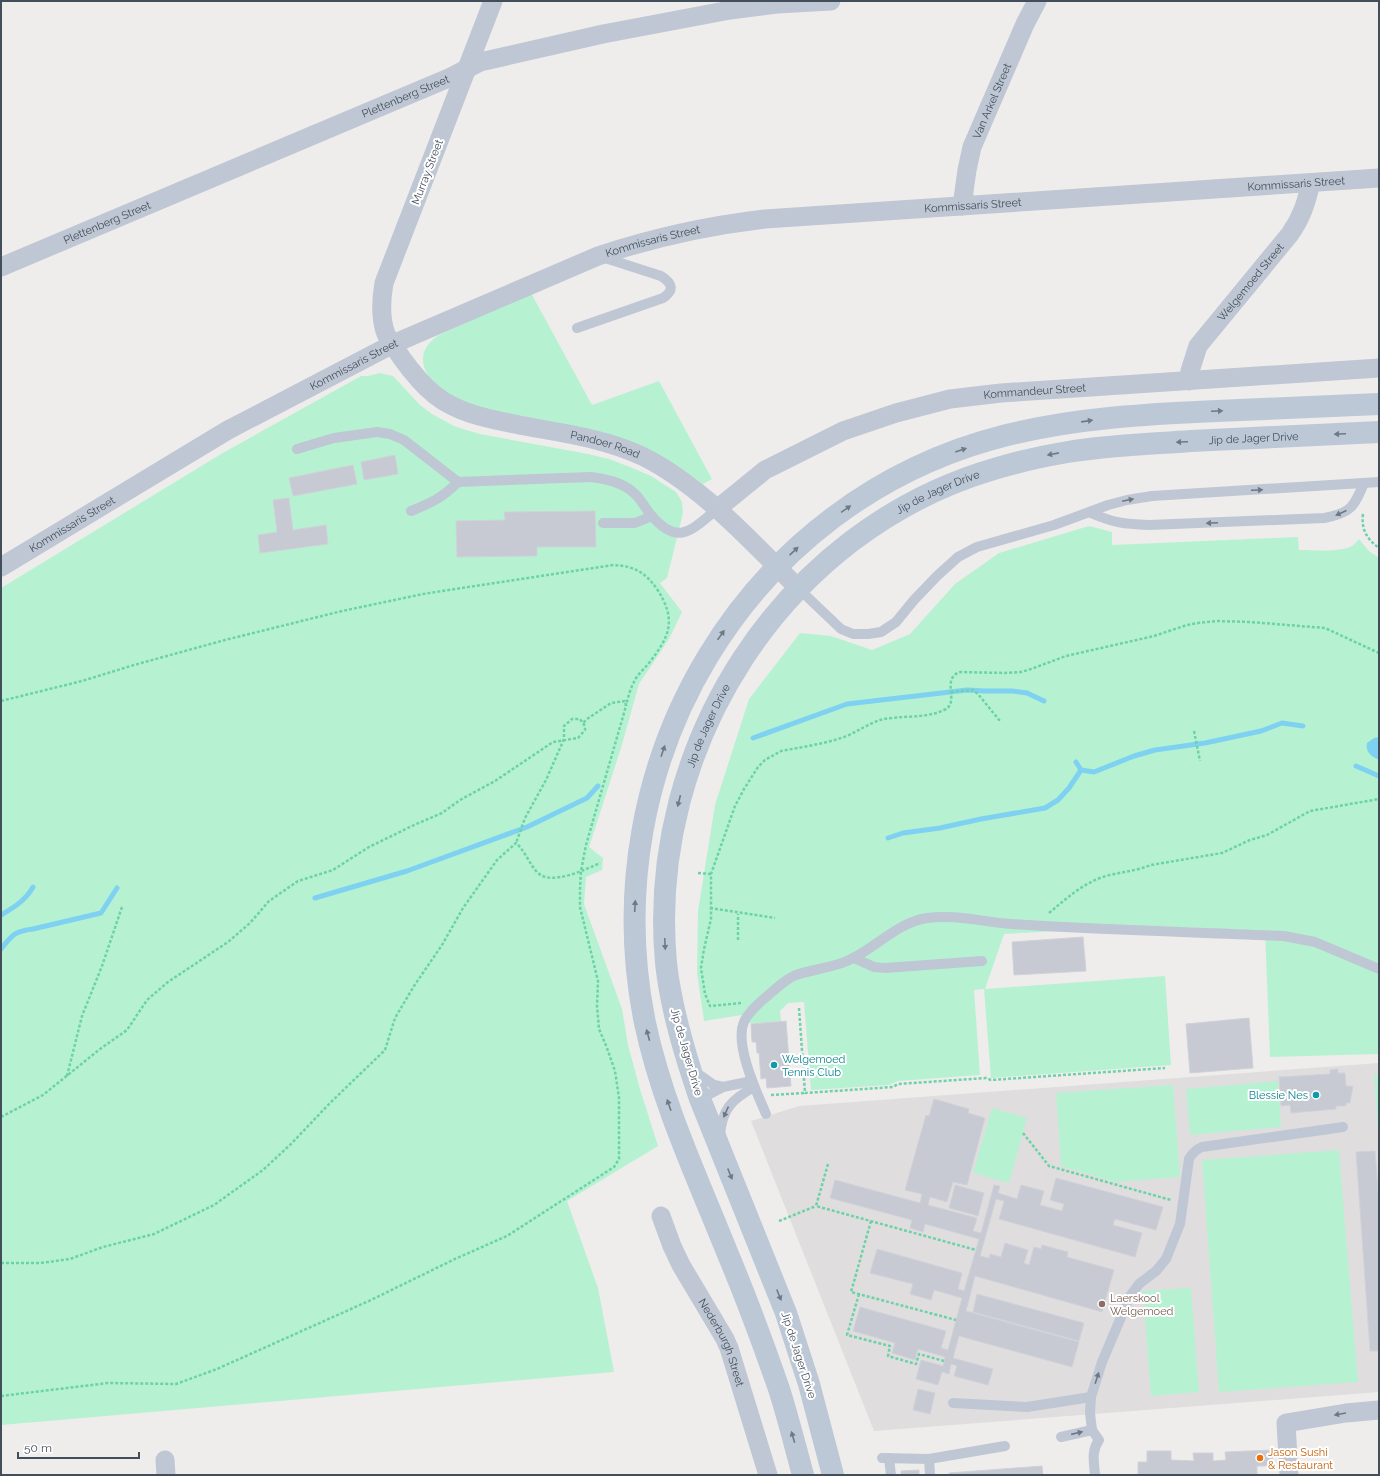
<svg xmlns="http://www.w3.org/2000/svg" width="1380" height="1476" viewBox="0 0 1380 1476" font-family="Raleway,sans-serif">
	<rect width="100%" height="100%" fill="#efecec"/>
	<path fill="#e0ddde" d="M1379,1063V1392L874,1431L751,1121L799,1106Z"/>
	<g fill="#b6f2d2">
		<path d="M531,293L592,405L659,381L712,479L703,484L679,467L662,457C618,445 573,433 529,421C501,413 468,408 443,391C440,389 437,385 434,383C418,365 419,348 439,335Z"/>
		<path d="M380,373L393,376L420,405L432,414L454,426L466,430L480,434L588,454L609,459L630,467L651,476L676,492L682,502L683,513L667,578L660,583L682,612L669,639L639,684L621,748L589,847L603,858L602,870L586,877L584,904L622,1009L628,1045L640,1089L658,1146L567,1201L598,1288L614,1372L1,1425V588L221,454L361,376H368Z"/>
		<path d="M1089,526L1112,532V545L1298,537L1299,550C1314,550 1332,552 1347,548C1352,547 1356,543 1359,539L1369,551L1379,558V1054L1270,1057L1265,931L1156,926L1004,934L985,989L1165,976L1171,1065L991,1078L984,989L974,990L980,1075L898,1081L889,1085L811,1090L804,1002L788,1003L780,1011L781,1021L751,1024L742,1015L704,1021L697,973L698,911L715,805L749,699L800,633L831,636L872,650L910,634L955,584L999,553Z"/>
		<path d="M1374,1075H1379V1147Z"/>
		<path d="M1278,1081L1281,1127L1190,1135L1186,1089Z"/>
		<path d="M1173,1085L1180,1177L1115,1182L1061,1166L1056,1093Z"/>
		<path d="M992,1108L1027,1118L1009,1183L973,1173Z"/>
		<path d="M1339,1150L1358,1382L1219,1392L1202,1160Z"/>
		<path d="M1191,1288L1199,1392L1151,1396L1143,1291Z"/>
	</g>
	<path fill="#7fd1f2" d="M1379,737V760C1371,756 1365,752 1367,743L1374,738Z"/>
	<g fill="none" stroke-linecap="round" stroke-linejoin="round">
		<g stroke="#7fd1f2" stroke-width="5">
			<path d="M753,738L847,704L967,690L985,691H1012L1027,693L1044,701"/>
			<path d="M1076,762L1081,770L1094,772L1134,756L1155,750L1205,743L1261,731L1282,723L1303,726"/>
			<path d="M1356,766L1379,776"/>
			<path d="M888,838L903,833L940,828L981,819L1045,808L1058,800L1069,788L1081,770"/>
			<path d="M315,898L407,871L527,827L587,798L598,786"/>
			<path d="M1,915C14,907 25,901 33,887"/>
			<path d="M1,949C12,935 15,931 33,929L101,913L117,888"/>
		</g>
	</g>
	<g fill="#c8cad3" stroke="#d0d2d9">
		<path d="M395,455L398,474L364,480L361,462Z"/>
		<path d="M353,465L357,484L293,496L289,478Z"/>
		<path d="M289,498L293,530L326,525L328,544L260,553L258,535L277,532L273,500Z"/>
		<path d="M595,511L596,547H537V556L457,557L456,521L505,520L504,512Z"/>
		<path d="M1083,937L1086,971L1014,975L1012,942Z"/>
		<path d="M1249,1018L1253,1068L1190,1073L1186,1024Z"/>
		<path d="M786,1021L791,1086L767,1088L766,1078L761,1079L759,1053H757L756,1042H752L751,1024Z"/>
		<path d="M1338,1069V1073H1345L1346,1086H1353L1350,1103H1346V1106H1336V1109L1291,1113L1290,1105L1281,1106L1279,1077L1330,1074V1070Z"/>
		<path d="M934,1099L969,1109L968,1113L985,1118L967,1185L953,1182L947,1202L930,1197L928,1205L977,1218L973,1231L981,1233L994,1185L1000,1186L998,1193L1017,1199L1021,1185L1044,1191L1040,1205L1062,1211L1064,1204L1050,1200L1056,1178L1163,1207L1156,1230L1115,1219L1113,1225L1142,1233L1135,1257L999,1219L1004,1201L996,1199L980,1256L989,1258L990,1254L1001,1257L1005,1243L1028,1250L1024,1263L1029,1265L1034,1247L1041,1249L1042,1245L1068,1252L1067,1257L1114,1270L1102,1312L975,1276L966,1311L1079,1342L1072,1367L959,1336L953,1358L993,1369L988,1385L954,1376L957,1366L951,1364L949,1374L942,1372L938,1385L916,1379L921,1360L943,1366L945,1357L918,1349L915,1360L892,1353L895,1343L853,1331L860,1307L946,1331L941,1348L948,1350L962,1298L934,1290L931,1300L910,1294L913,1284L870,1273L877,1249L962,1273L958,1289L964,1291L979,1239L925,1224L923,1232L910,1228L912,1220L830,1198L835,1180L920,1203L922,1194L905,1190L926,1115L929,1116Z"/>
		<path d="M1375,1151L1379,1203V1351H1370L1356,1152Z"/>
		<path d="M955,1185L984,1193L978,1216L949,1208Z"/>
		<path d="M977,1294L1084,1323L1079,1341L973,1312Z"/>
		<path d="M918,1389L935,1393L930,1414L913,1410Z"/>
		<path d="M1272,1450L1273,1466H1257V1475H1138V1462H1147V1451H1171V1460L1194,1461L1193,1453H1213V1461L1226,1460L1225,1452Z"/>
		<path d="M1042,1466L1043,1475H949V1473Z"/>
		<path d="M919,1470V1475H901V1471Z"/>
	</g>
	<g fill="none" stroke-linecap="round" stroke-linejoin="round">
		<g stroke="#6cd2a7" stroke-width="2.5" stroke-dasharray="3 2" stroke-linecap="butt">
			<path d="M1363,514C1361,530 1367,539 1379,548"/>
			<path d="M951,692L973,690L978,694L1000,721"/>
			<path d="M1,701L82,681L134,665L225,640L342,611L423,594L613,565C634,566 645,572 657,589C677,620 670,636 649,663C644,669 637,675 634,682C630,689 628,698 626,706"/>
			<path d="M1194,731L1200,761"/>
			<path d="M698,873L711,874"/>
			<path d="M710,908L775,918"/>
			<path d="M1049,913C1067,898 1083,883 1106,876C1121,872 1136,871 1151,865L1222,853L1250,840L1267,835L1310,811L1379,799"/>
			<path d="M738,940V914"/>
			<path d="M741,1003L710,1006L705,994L701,968L704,949L711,919V874L735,806L744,789L758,767L765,760L781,751C802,747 824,744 844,737C857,732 868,724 880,720C900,715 925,719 944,710C961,703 940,679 960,672L1005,673L1021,672L1031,669L1066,656L1154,636L1187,625L1198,623L1217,621L1250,622L1325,628L1379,653"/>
			<path d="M799,1008L805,1093L893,1087L898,1084L986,1078L991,1080L1165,1068"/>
			<path d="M67,1076L82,1016L102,966L122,907"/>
			<path d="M771,1095L805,1093"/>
			<path d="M1,1117L43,1095L100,1049L127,1030L147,1000L168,982L228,942L250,923L269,901L298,881L333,870L369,847L414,825L442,813L460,800L495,781L553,742L578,738L585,730V726L580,719H572L564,726V739L546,780L525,818L516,843"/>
			<path d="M1023,1133L1049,1166L1171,1200"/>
			<path d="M828,1164L816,1206L976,1250"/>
			<path d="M779,1221L816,1206"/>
			<path d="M871,1221L851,1292L956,1320"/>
			<path d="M1,1263H41L70,1259L103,1247L154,1234L214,1205L263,1170L291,1144L330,1103L385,1050L395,1018L414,986L442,945L463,908L497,860L516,843C526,852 529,864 538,873C551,886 587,869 600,863"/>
			<path d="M859,1294L847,1335L890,1346L888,1356L916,1364L919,1354L944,1361"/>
			<path d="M1,1396L108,1383L176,1384L217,1369L371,1300L457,1258L507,1236L614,1167L619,1159V1098L615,1071L607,1048L599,1029L597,1006L598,981L580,907V889L581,871L586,845L626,706L625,701L611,703L587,719L583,723"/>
		</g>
		<g stroke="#bec7d3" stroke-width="10">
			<path d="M577,328L663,298C675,290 672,283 661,276L602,257"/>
			<path d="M297,449L334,438L377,432L390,434L404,440L458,482L591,477C606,479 622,482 634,493C641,499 645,508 651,515C678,547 692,530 717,509"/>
			<path d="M411,511C431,503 442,498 458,482"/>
			<path d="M1091,513C1114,523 1124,524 1149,525L1324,518C1351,513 1354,507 1364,483"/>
			<path d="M603,523H635L652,516"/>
			<path d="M799,589L841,629L853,634H868L881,632L896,622L914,600L937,576L958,557L977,547L1054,525L1108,505L1127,500L1152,496L1379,482"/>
			<path d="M854,958L874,967L885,968L982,961"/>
			<path d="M694,1071L714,1085L723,1087"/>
			<path d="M700,1099L723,1087L752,1081"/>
			<path d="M766,1114C757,1093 734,1044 744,1022C748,1012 759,1003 766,997C776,989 785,979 796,975C811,970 827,968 842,963C873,952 894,923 927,918C955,914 983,922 1011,924C1102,930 1193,932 1284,936L1315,942L1379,969"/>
			<path d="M720,1136C722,1109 731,1100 754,1087"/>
			<path d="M953,1403L1027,1407L1091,1397"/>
			<path d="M1061,1437L1092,1430"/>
			<path d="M882,1458L929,1459L930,1475"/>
			<path d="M889,1458L891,1475"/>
			<path d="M929,1459L1005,1446"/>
			<path d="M1095,1475C1094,1462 1091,1451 1099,1440L1092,1430L1090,1413L1091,1397L1102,1362L1130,1296L1139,1284L1156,1271L1166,1259L1180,1224L1189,1159C1192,1153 1195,1150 1202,1147L1343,1127"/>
		</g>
		<g stroke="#bec7d3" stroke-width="19">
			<path id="s1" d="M493,1L384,283C381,300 380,318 386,334C390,342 396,349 401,357C411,371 421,384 435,395C459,414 490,419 519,425C561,433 604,438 642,456C701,485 753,543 799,589"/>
			<path id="s2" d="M962,206L967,170L972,147L1025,24L1037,1"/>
			<path id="s3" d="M1,267L451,77L480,62L603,34L730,10L777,4L831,1"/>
			<path id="s4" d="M1189,381L1190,371L1198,346L1290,234C1302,217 1306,203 1311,183"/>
			<path id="s5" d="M717,509L765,470L843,431L896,413L950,399L1001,393L1379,368"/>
			<path id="s6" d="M1,567L228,430L393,344L598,256C655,237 705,226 765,219L1379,178"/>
			<path id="s7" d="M661,1216L672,1246L681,1265L725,1339L729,1348L768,1475"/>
			<path d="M165,1460L166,1475"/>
			<path d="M1289,1475L1286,1423L1346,1413L1379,1410"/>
		</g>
		<g stroke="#bdc8d7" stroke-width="22">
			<path d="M803,1475C795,1446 788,1417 779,1389C763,1343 746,1297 727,1252C697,1177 662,1103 645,1023C592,763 746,500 1007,435C1076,418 1147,414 1217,411C1271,409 1325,406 1379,404"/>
			<path id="s8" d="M833,1475L809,1384L786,1313L700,1099C685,1055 671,1009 666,963C646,746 783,531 994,469C1018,462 1043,456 1068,452C1109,445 1150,444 1191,441C1254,438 1316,435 1379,432"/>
		</g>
	</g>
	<defs><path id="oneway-solid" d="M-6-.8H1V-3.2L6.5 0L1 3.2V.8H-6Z"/></defs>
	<g fill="#6e7986">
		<use href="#oneway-solid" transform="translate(1217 411) rotate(-3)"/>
		<use href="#oneway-solid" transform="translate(1087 421) rotate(-8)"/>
		<use href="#oneway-solid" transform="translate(1340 434) rotate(177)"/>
		<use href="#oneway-solid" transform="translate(1182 442) rotate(177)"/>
		<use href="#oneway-solid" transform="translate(961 450) rotate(-19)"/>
		<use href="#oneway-solid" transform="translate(1053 454) rotate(169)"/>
		<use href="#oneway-solid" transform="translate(846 509) rotate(-35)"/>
		<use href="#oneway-solid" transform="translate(794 551) rotate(-43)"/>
		<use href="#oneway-solid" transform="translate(721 635) rotate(-55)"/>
		<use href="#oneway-solid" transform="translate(663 751) rotate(-71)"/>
		<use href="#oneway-solid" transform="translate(679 801) rotate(104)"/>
		<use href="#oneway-solid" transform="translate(635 906) rotate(-87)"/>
		<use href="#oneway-solid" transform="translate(665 944) rotate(87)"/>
		<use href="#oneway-solid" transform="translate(648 1035) rotate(-105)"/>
		<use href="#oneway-solid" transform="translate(669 1105) rotate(-109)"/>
		<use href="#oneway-solid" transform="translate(730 1174) rotate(68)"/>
		<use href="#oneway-solid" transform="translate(779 1295) rotate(68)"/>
		<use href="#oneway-solid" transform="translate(793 1437) rotate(-106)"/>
	</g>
	<g fill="#6e7885">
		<use href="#oneway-solid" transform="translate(1257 490) rotate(-3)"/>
		<use href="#oneway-solid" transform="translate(1128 500) rotate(-12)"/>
		<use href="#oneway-solid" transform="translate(1341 513) rotate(156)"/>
		<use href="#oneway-solid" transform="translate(1212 523) rotate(178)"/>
		<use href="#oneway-solid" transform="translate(726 1112) rotate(114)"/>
		<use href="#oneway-solid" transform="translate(1097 1378) rotate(-72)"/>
		<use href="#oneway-solid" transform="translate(1340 1414) rotate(170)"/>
		<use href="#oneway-solid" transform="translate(1077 1433) rotate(-13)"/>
	</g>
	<g fill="#0f9aa8" stroke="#fff" stroke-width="1.5">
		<circle cx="774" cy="1065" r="4"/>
		<circle cx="1316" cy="1095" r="4"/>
	</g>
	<circle fill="#8d6e63" stroke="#fff" stroke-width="1.5" cx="1102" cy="1304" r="4"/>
	<circle fill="#e8710a" stroke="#fff" stroke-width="1.5" cx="1260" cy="1458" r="4"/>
	<g text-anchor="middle" stroke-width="4" stroke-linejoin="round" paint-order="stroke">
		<g font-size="11" fill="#434e5b" stroke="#fff">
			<text dy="4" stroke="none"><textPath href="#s3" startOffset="439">Plettenberg Street</textPath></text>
			<text dy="4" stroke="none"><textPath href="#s2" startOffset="110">Van Arkel Street</textPath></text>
			<text transform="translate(427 172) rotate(-69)" y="4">Murray Street</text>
			<text dy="4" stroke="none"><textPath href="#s6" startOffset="1378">Kommissaris Street</textPath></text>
			<text dy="4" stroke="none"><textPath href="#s6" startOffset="1054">Kommissaris Street</textPath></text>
			<text dy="4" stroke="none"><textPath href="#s3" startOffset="115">Plettenberg Street</textPath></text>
			<text dy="4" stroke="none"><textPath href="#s6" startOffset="731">Kommissaris Street</textPath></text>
			<text dy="4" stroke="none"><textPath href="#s4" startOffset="119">Welgemoed Street</textPath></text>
			<text dy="4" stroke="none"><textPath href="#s6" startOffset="407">Kommissaris Street</textPath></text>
			<text dy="4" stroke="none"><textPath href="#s5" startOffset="346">Kommandeur Street</textPath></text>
			<text dy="4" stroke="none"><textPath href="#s8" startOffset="1443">Jip de Jager Drive</textPath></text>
			<text dy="4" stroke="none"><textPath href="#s1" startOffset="611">Pandoer Road</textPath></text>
			<text dy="4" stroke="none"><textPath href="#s8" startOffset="1120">Jip de Jager Drive</textPath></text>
			<text dy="4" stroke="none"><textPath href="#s6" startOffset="83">Kommissaris Street</textPath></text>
			<text dy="4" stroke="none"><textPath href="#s8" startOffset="784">Jip de Jager Drive</textPath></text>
			<text transform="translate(687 1052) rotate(74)" y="4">Jip de Jager Drive</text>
			<text dy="4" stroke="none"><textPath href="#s7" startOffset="141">Nederburgh Street</textPath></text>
			<text transform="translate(799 1355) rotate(72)" y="4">Jip de Jager Drive</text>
		</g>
		<g font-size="11" fill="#0d838f" stroke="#fff" text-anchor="start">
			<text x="782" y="1063">Welgemoed<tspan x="782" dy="13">Tennis Club</tspan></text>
			<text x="1308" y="1099" text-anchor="end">Blessie Nes</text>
		</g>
		<g font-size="11" fill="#785e54" stroke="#fff" text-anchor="start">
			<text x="1110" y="1302">Laerskool<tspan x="1110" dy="13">Welgemoed</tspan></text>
		</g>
		<g font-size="11" fill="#c56008" stroke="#fff" text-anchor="start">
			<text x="1268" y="1456">Jason Sushi<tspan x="1268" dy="13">&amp; Restaurant</tspan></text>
		</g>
	</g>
	<rect width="1380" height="1476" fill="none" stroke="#434e5b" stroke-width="4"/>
	<path d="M18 1452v6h121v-6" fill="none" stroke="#434e5b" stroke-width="2"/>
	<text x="24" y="1452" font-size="12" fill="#434e5b" stroke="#ffffff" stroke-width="3" paint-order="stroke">50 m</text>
</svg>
